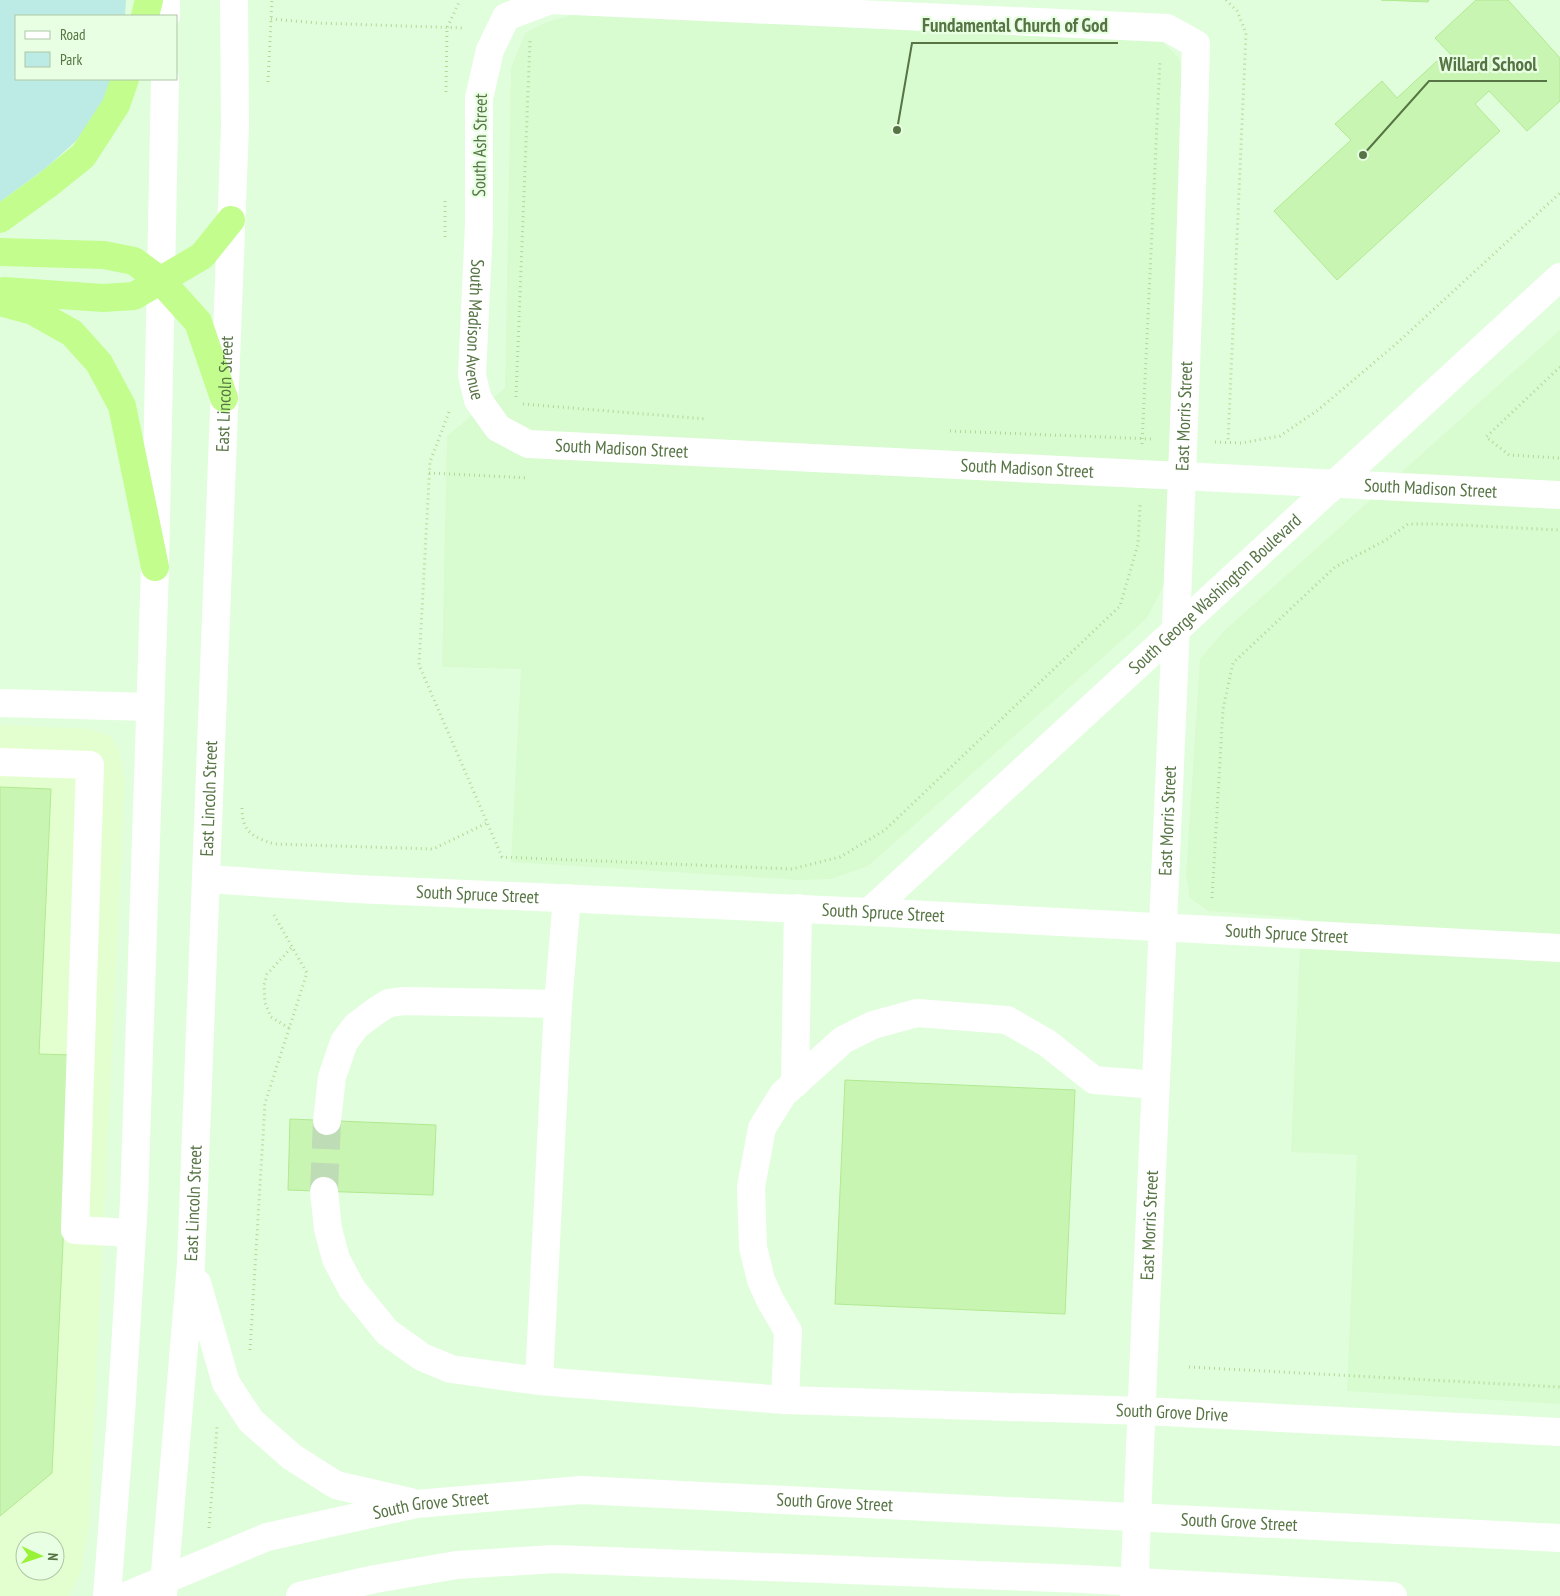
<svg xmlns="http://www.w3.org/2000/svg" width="1560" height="1596" viewBox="0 0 1560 1596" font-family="'PT Sans Narrow',sans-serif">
	<rect width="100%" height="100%" fill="#e1fedc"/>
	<g fill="#d8fbd0">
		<path d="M576,14L1163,42L1179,58L1187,82L1166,581L1147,618L868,866L831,879L800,880L511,862L521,669L442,667L447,436L505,388L511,68L525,33L547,22Z"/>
		<path d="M1560,330V1404L1347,1391L1357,1155L1291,1152L1301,918L1208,911L1190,898L1186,874L1200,659L1223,632Z"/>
	</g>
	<path fill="#e4ffcf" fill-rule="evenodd" d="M0,725L89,729L110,736L119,751L125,778L89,1523L81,1570L69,1596H0ZM25,1541H55V1571H25Z"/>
	<path fill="#bbebe4" d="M0,0H126L125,16H16V79H111L100,109L76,141L46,168L0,202Z"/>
	<g fill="#c9f5b2" stroke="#b1e991">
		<path d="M1381,0H1429L1428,2Z"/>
		<path d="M1476,0H1508L1560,58V101L1527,131L1489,91L1475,104L1500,131L1337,280L1274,211L1351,140L1335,124L1382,81L1397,98L1437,61L1444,69L1455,59L1435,38Z"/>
		<path d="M0,787L51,789L39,1054L72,1055L52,1473L0,1516Z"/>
		<path d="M845,1080L1075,1090L1065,1314L835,1304Z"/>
		<path d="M290,1119L436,1125L433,1195L288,1190Z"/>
	</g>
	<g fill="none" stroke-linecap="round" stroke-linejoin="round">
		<path stroke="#bedcb6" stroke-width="28" stroke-dasharray="28 14" stroke-linecap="butt" d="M324,1191L327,1121"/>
		<g stroke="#aed996" stroke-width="3" stroke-dasharray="1 4" stroke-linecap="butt">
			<path d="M1226,0L1237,11L1246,33L1228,442"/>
			<path d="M271,19L317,23L464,28"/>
			<path d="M268,82L272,0"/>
			<path d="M446,92L447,28L460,0"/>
			<path d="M445,237V198"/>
			<path d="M1560,367L1486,437L1509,455L1560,458"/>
			<path d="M516,397L530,41"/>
			<path d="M523,404L706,419"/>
			<path d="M449,412L430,462L419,665L502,857L792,869L840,857L885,830L1120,606L1138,544L1140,505"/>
			<path d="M950,431L1153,439"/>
			<path d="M1215,442L1241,443L1280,436L1318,410L1396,344L1560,193"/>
			<path d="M1142,444L1160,60"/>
			<path d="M429,473L528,478"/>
			<path d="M242,808C242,832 253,837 274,844L433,849L487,823"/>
			<path d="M1212,898L1223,709L1233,663L1335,567L1386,540L1408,524H1439L1560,530"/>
			<path d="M289,1028L271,1017L265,1003L264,985L267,974L292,947"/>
			<path d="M250,1350L265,1103L307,973L274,915"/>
			<path d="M1189,1367L1560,1387"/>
			<path d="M209,1528L217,1427"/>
		</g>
		<g stroke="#fff" stroke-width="28">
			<path d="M166,16V0"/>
			<path d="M0,703L150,707"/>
			<path d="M0,762L90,765L75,1230L132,1233"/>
			<path id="s1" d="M206,879L356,889L869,912L1560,948"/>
			<path id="s2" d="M869,912L1560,277"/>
			<path d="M795,1084L798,908"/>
			<path d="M327,1121L332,1077L344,1042L356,1026L376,1011L389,1003L404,1001L558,1004"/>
			<path id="s3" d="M324,1191L328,1229L336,1259L352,1289L387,1332L422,1357L451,1369L539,1381L785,1400L1143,1411L1560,1432"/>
			<path d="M197,1283L226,1383L251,1421L292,1457L336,1485L410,1502"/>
			<path d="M539,1381L558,1004L567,898"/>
			<path d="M785,1400L788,1331L770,1300L761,1280L753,1247L751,1187L762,1128L783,1094L843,1040L873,1025L917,1013L1007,1020L1047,1043L1094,1080L1156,1085"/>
			<path d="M107,1596L121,1414L134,1202L155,567L165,79"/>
			<path id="s4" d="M126,1596L267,1537L416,1504L581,1490L1560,1538"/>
			<path id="s5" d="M163,1596L191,1264L235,126L234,0"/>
			<path d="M300,1596L375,1579L457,1565L555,1559L1082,1579L1393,1596"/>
			<path id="s6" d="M1134,1596C1154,1079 1183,561 1196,44L1167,28L551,0L506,17L490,50L479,98V225L472,375L478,400L498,428L528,444L1141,474C1280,481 1420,488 1560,495"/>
		</g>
		<g stroke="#c3fd8e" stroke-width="28">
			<path d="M145,16L149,0"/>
			<path d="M0,219L47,185L83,156L116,105L125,79"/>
			<path d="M0,252L104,255L134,261L161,281L198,322L224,398"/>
			<path d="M4,291L103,298L134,296L202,256L231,220"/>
			<path d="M0,302L33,311L72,333L99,363L122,406L155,567"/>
		</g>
	</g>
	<g text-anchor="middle" stroke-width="4.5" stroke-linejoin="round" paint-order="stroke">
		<g font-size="18" fill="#567444" stroke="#e8ffe4">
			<text transform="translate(480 145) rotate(-89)" y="6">South Ash Street</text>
			<text dy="6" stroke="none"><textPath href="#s6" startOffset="2569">South Madison Avenue</textPath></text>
			<text dy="6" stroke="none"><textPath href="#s5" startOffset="1204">East Lincoln Street</textPath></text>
			<text dy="6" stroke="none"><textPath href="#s6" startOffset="1181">East Morris Street</textPath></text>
			<text dy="6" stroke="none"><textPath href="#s6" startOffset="2802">South Madison Street</textPath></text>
			<text dy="6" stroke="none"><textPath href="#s6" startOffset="3208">South Madison Street</textPath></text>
			<text dy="6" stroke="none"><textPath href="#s6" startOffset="3612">South Madison Street</textPath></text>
			<text dy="6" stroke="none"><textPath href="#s2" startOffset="470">South George Washington Boulevard</textPath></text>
			<text dy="6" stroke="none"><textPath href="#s5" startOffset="799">East Lincoln Street</textPath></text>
			<text dy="6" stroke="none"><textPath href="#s6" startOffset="776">East Morris Street</textPath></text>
			<text dy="6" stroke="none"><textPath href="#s1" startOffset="272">South Spruce Street</textPath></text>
			<text dy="6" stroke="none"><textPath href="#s1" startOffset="678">South Spruce Street</textPath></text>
			<text dy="6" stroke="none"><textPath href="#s1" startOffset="1082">South Spruce Street</textPath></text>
			<text dy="6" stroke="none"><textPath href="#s5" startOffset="394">East Lincoln Street</textPath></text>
			<text dy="6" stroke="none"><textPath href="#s6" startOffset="371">East Morris Street</textPath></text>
			<text dy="6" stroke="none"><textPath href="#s3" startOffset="956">South Grove Drive</textPath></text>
			<text dy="6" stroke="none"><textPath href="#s4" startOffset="725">South Grove Street</textPath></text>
			<text dy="6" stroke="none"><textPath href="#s4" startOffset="320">South Grove Street</textPath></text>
			<text dy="6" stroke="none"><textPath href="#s4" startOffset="1130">South Grove Street</textPath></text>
		</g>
	</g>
	<path fill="none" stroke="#567444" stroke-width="2" d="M897 130L912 43H1118M1363 155L1429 81H1547"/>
	<g fill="#567444" stroke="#e8ffe4" stroke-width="2">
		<circle cx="897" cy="130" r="5"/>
		<circle cx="1363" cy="155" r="5"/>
	</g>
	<g font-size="19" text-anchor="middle" font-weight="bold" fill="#567444" stroke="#e8ffe4" stroke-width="4.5" stroke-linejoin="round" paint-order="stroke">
		<text x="1015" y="32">Fundamental Church of God</text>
		<text x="1488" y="71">Willard School</text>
	</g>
	<rect x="15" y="15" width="162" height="65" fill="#e8ffe4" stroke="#aec7a4"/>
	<rect x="25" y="31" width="25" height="8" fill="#ffffff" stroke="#aec7a4"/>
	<text x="60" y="40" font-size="15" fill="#567444">Road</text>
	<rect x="25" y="52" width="25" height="15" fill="#bbebe4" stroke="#aec7a4"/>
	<text x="60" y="65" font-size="15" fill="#567444">Park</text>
	<g transform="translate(40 1556) rotate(93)"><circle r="24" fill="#e8ffe4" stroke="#aec7a4"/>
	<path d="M0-4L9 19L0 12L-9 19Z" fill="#98f237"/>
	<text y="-8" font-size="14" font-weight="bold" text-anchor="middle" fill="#567444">N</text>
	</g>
</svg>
